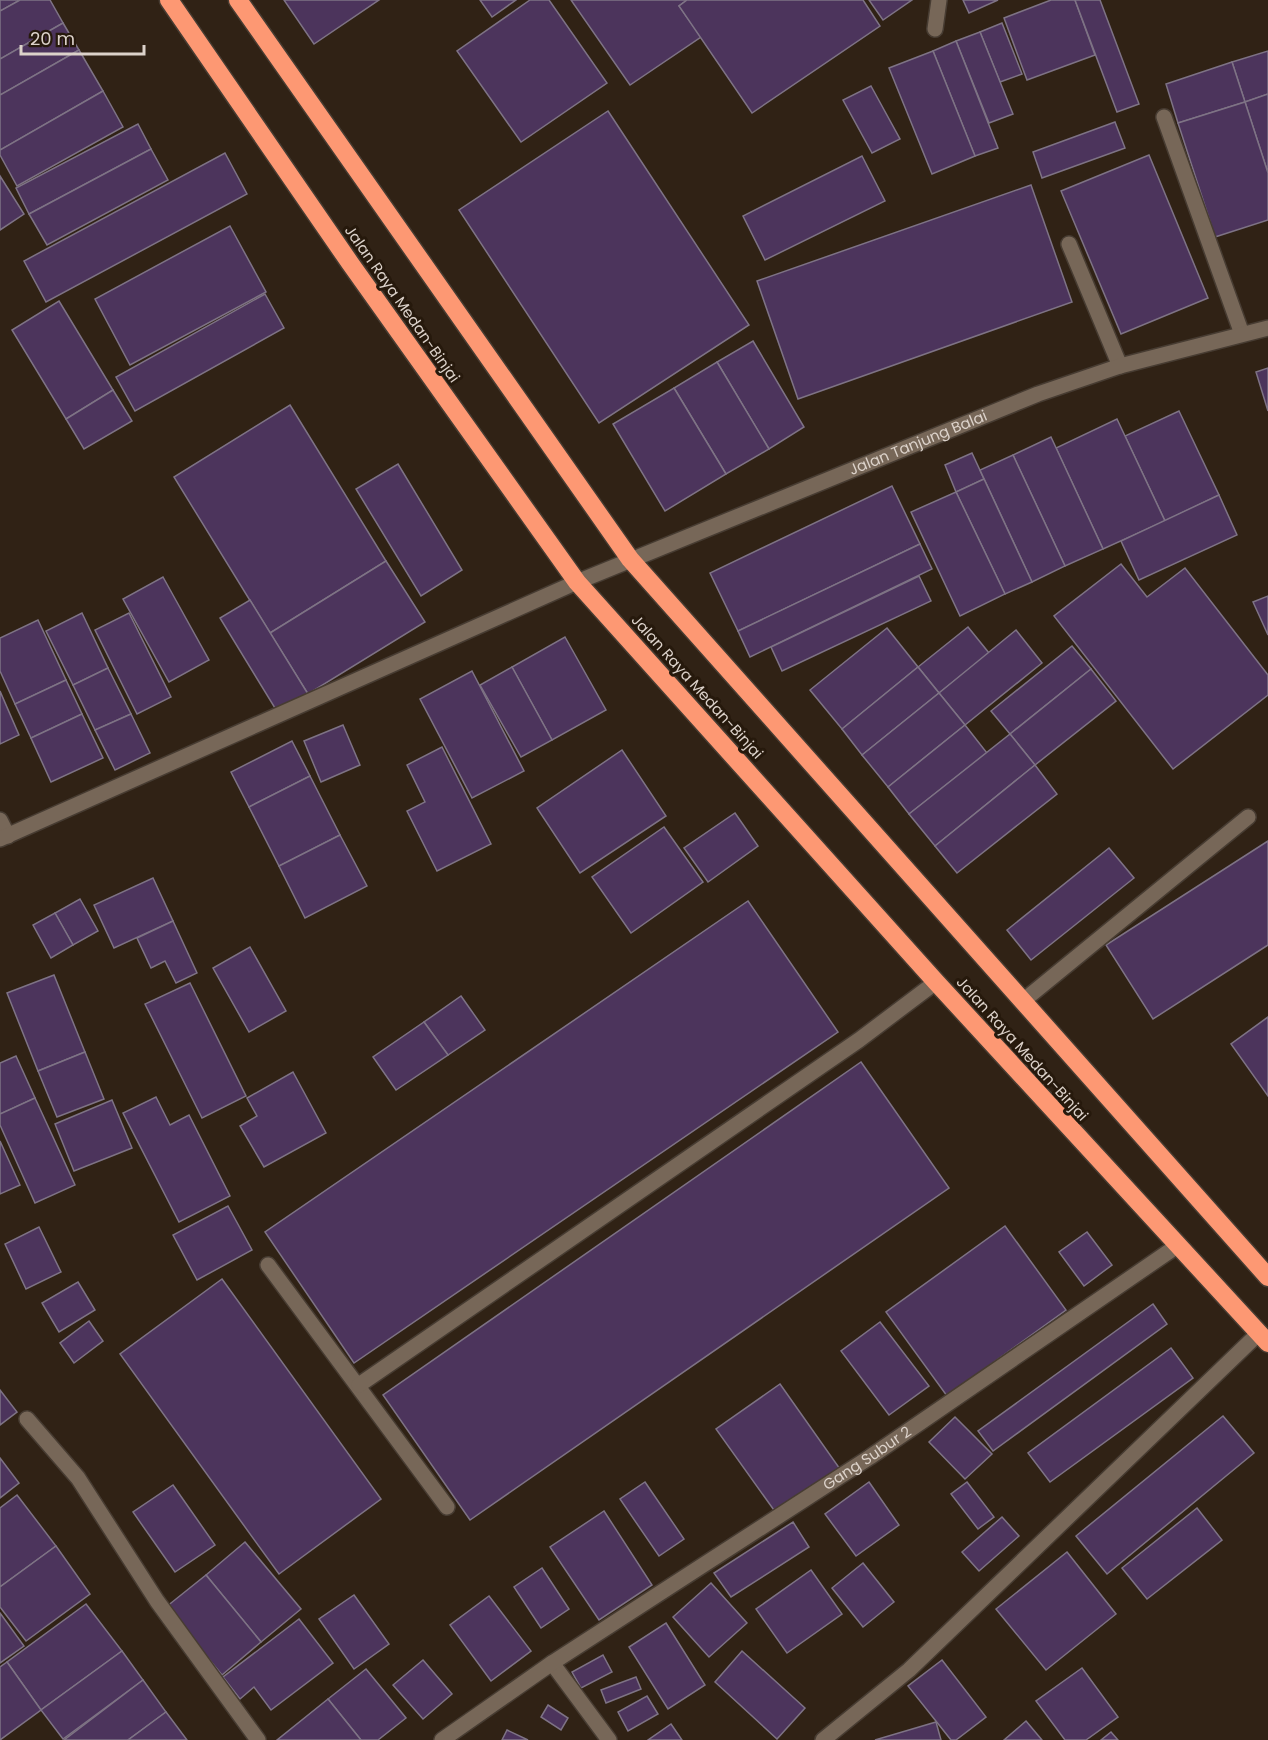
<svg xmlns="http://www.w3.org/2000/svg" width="1268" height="1740" viewBox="0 0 1268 1740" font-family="Poppins,sans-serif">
	<rect width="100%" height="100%" fill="#302215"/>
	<g fill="#4c345c" stroke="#7e7385" stroke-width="1.5">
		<path d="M0,0H20L0,11Z"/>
		<path d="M20,0H50L63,23L0,59V11Z"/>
		<path d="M284,0H379L314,44Z"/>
		<path d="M480,0H516L492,17Z"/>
		<path d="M530,0H549L607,83L521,142L457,51Z"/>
		<path d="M571,0H687L679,6L701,37L630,85Z"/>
		<path d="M687,0H863L880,26L752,113L679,6Z"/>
		<path d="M869,0H912L883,20Z"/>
		<path d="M963,0H998L969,13Z"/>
		<path d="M1051,0H1075L1095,55L1027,80L1004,18Z"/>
		<path d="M1075,0H1100L1139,104L1117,112Z"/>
		<path d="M63,23L79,50L0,95V59Z"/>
		<path d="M1002,23L1022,74L1000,82L980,32Z"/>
		<path d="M980,32L1013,114L989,123L956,41Z"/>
		<path d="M956,41L998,148L975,156L933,51Z"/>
		<path d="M79,50L103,91L0,150V95Z"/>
		<path d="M933,51L975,156L932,174L889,68Z"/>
		<path d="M1268,51V94L1245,102L1232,62Z"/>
		<path d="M1232,62L1245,102L1178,123L1166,84Z"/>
		<path d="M871,86L900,139L872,153L843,100Z"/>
		<path d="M103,91L123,127L17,186L0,155V150Z"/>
		<path d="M1268,94V173L1245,102Z"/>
		<path d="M1245,102L1268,173V220L1215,237L1178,123Z"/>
		<path d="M608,111L749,325L599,423L459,210Z"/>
		<path d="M1115,122L1125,148L1042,178L1033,152Z"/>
		<path d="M138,124L151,149L29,214L16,188Z"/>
		<path d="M151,149L168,180L47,245L29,214Z"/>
		<path d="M225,153L247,194L46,302L24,261Z"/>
		<path d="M1149,155L1208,298L1121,334L1061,191Z"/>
		<path d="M862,156L885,201L765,260L743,216Z"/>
		<path d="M0,176L24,214L0,230Z"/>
		<path d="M1031,185L1072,302L798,399L757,281Z"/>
		<path d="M230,226L266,292L130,365L95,299Z"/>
		<path d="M265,294L284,328L135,411L116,377Z"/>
		<path d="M59,301L113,390L66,419L12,330Z"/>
		<path d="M753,341L804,427L769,449L717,362Z"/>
		<path d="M717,362L769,449L726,474L674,388Z"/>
		<path d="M1268,368V411L1256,372Z"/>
		<path d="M674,388L726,474L665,511L613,424Z"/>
		<path d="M113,390L132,421L84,449L66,419Z"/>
		<path d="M290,405L386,561L270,633L174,477Z"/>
		<path d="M1179,411L1219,495L1165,521L1125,436Z"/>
		<path d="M1117,419L1165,521L1103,549L1056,448Z"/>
		<path d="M1051,437L1103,549L1065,566L1013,455Z"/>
		<path d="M972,453L984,479L956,492L945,465Z"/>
		<path d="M1013,455L1065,566L1032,582L980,470Z"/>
		<path d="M398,464L462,570L421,596L356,489Z"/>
		<path d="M984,479L1032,582L1005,594L956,492Z"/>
		<path d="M892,486L920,544L738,631L710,573Z"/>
		<path d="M956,492L1005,594L960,616L911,512Z"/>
		<path d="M1219,495L1237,535L1139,580L1121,541Z"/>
		<path d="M920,544L932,569L750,657L738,631Z"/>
		<path d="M386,561L425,622L308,694L270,633Z"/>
		<path d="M1121,564L1147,597L1185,568L1268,675V695L1173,769L1054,616Z"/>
		<path d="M919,576L931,601L782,671L771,647Z"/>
		<path d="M163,577L209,660L169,682L123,599Z"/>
		<path d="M1268,596V635L1253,602Z"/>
		<path d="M250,600L308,694L278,713L220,618Z"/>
		<path d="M82,613L108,668L73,685L46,631Z"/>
		<path d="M129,613L171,697L137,714L95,630Z"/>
		<path d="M38,620L66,680L15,704L0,671V638Z"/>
		<path d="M968,627L989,653L939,693L918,667Z"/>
		<path d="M887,628L918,667L842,729L810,690Z"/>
		<path d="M1016,630L1042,663L965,725L939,693Z"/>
		<path d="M565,637L606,710L552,740L512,667Z"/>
		<path d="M1072,646L1091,669L1010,734L991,711Z"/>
		<path d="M512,667L552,740L521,757L480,685Z"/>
		<path d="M918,667L939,693L862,755L842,729Z"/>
		<path d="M108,668L131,714L95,730L73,685Z"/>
		<path d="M1091,669L1116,701L1035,765L1010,734Z"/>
		<path d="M472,671L524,771L472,798L420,699Z"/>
		<path d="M66,680L82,714L31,738L15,704Z"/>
		<path d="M0,691L19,735L0,744Z"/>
		<path d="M939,693L965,725L888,787L862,755Z"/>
		<path d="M82,714L103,758L51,782L31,738Z"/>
		<path d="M131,714L150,753L115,770L95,730Z"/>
		<path d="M343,725L360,765L321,782L304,741Z"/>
		<path d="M965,725L987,753L909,814L888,787Z"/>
		<path d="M1010,734L1035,765L935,846L909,814Z"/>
		<path d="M292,741L310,776L249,807L231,772Z"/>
		<path d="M442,747L491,844L437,871L407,811L425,802L407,765Z"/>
		<path d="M622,750L666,816L580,873L537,808Z"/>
		<path d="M1035,765L1057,794L957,873L935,846Z"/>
		<path d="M310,776L340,835L279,866L249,807Z"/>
		<path d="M735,813L758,846L708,882L684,848Z"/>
		<path d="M664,827L703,882L631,933L592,877Z"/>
		<path d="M340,835L367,886L305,918L279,866Z"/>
		<path d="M1268,841V945L1153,1019L1106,945Z"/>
		<path d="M1109,848L1134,878L1031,960L1007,930Z"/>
		<path d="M153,878L173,921L114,948L94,905Z"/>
		<path d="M80,899L98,931L73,945L55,913Z"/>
		<path d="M748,901L838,1032L354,1363L265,1232Z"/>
		<path d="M55,913L73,945L51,958L33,925Z"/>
		<path d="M173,921L197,973L176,983L165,961L151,968L137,938Z"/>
		<path d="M250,947L286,1011L249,1032L213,968Z"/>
		<path d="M54,975L85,1052L38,1071L7,993Z"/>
		<path d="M190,983L246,1096L202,1118L145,1004Z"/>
		<path d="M461,996L485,1030L448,1055L424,1022Z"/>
		<path d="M1268,1017V1096L1231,1044Z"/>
		<path d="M424,1022L448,1055L396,1090L373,1057Z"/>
		<path d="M85,1052L104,1099L57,1117L38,1071Z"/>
		<path d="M16,1056L35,1098L0,1114V1063Z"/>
		<path d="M861,1062L949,1188L470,1520L383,1395Z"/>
		<path d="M293,1072L326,1133L264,1167L240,1126L257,1116L247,1098Z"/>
		<path d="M156,1097L170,1125L189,1115L230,1196L179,1222L123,1113Z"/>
		<path d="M35,1098L75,1185L35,1203L0,1125V1114Z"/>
		<path d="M112,1100L132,1148L74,1171L55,1124Z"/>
		<path d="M0,1141L20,1185L0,1194Z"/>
		<path d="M228,1206L252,1250L197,1280L173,1235Z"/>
		<path d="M1005,1226L1066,1310L947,1396L886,1312Z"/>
		<path d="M39,1227L61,1272L26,1289L5,1244Z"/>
		<path d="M1087,1232L1112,1265L1084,1286L1059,1252Z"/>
		<path d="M222,1279L381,1499L279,1574L120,1354Z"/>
		<path d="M78,1282L95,1310L59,1332L42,1303Z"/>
		<path d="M1153,1304L1167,1324L993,1451L978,1431Z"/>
		<path d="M89,1321L103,1341L74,1363L60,1343Z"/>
		<path d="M880,1322L929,1386L889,1415L841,1351Z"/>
		<path d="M1171,1348L1193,1378L1050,1482L1028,1453Z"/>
		<path d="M780,1384L840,1469L776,1513L716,1429Z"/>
		<path d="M0,1390L17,1412L0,1425Z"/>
		<path d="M1223,1416L1254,1453L1107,1574L1076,1536Z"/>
		<path d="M955,1417L992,1454L965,1479L929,1442Z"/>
		<path d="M0,1458L19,1483L0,1498Z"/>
		<path d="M645,1482L684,1539L659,1556L620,1499Z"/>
		<path d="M869,1482L899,1525L856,1556L825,1514Z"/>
		<path d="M967,1482L994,1517L978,1529L951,1494Z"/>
		<path d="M173,1485L215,1545L175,1572L133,1512Z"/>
		<path d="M17,1495L56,1546L0,1587V1508Z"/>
		<path d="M1197,1508L1222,1540L1147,1599L1122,1568Z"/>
		<path d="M604,1511L652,1585L599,1620L550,1547Z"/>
		<path d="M1002,1517L1019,1536L979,1571L962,1552Z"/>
		<path d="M793,1522L809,1547L731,1597L714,1573Z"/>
		<path d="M245,1542L301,1609L261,1642L206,1575Z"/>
		<path d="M56,1546L90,1594L26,1641L0,1607V1587Z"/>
		<path d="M1067,1552L1116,1614L1046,1670L996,1609Z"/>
		<path d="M863,1563L894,1602L863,1627L832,1588Z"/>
		<path d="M542,1568L569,1609L541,1628L514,1587Z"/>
		<path d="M811,1570L842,1614L787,1653L756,1609Z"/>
		<path d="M206,1575L261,1642L222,1675L166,1607Z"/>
		<path d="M711,1583L747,1623L709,1657L673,1617Z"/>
		<path d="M354,1595L389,1644L354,1669L319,1619Z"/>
		<path d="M489,1596L531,1651L491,1681L450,1625Z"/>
		<path d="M86,1604L122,1651L41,1710L7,1662Z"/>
		<path d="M0,1613L24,1646L0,1663Z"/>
		<path d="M299,1619L333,1663L271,1710L254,1687L240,1699L223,1677Z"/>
		<path d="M666,1623L705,1685L668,1709L629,1647Z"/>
		<path d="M122,1651L143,1680L63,1739L41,1710Z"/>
		<path d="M742,1651L805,1708L777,1739L715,1682Z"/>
		<path d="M603,1655L612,1672L581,1688L572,1672Z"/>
		<path d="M423,1660L452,1694L423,1719L393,1685Z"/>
		<path d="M942,1660L986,1717L956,1740H951L908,1686Z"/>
		<path d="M7,1662L41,1710L0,1740V1667Z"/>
		<path d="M1082,1668L1118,1717L1086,1740H1065L1036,1701Z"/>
		<path d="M366,1669L406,1718L378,1740H361L328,1699Z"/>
		<path d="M636,1677L641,1689L606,1703L601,1690Z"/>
		<path d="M143,1680L166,1712L128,1740H64Z"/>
		<path d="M647,1696L658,1714L628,1731L618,1712Z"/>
		<path d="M328,1699L361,1740H277Z"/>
		<path d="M548,1705L568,1718L561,1730L541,1717Z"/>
		<path d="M166,1712L187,1740H128Z"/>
		<path d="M1026,1721L1042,1740H1004Z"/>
		<path d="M936,1722L941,1740H875Z"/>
		<path d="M671,1724L682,1740H648Z"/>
		<path d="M507,1730L528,1740H502Z"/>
		<path d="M1111,1732L1118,1740H1101Z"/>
	</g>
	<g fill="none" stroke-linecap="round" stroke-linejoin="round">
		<defs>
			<g id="minor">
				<path d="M935,29L939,0"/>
				<path d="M1164,117L1242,334"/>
				<path d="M1069,244L1120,366"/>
				<path d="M0,820L8,836"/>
				<path id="s1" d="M0,839L577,582L1038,394L1120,366L1268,328"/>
				<path d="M1023,1001L1248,817"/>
				<path d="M268,1265L447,1507"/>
				<path d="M359,1385L859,1040L936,982"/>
				<path d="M27,1419L78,1478L157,1601L258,1740"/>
				<path d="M552,1663L609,1740"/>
				<path id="s2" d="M442,1740L552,1663L870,1457L1177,1246"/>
				<path d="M823,1740L909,1670L1259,1333"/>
			</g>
			<g id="highway">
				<path d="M169,0L350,263L577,582L936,982L1268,1343"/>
				<path d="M238,0L630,559L1268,1277"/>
			</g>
		</defs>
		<use href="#minor" stroke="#473c32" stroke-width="18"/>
		<use href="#highway" stroke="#473c32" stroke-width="21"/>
		<use href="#minor" stroke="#776758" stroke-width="15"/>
		<use href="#highway" stroke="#fd9873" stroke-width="18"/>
	</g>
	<g text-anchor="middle" stroke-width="6" stroke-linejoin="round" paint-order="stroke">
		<g font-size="15" fill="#dcd2ca" stroke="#26190c">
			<text transform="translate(402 304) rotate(55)" y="5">Jalan Raya Medan-Binjai</text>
			<text dy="5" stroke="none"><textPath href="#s1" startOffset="1000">Jalan Tanjung Balai</textPath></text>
			<text transform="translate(697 687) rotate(48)" y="5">Jalan Raya Medan-Binjai</text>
			<text transform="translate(1022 1049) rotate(48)" y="5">Jalan Raya Medan-Binjai</text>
			<text dy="5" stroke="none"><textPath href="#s2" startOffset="510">Gang Subur 2</textPath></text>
		</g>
	</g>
	<path d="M21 45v9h123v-9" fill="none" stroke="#dcd2ca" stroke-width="3"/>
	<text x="30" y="45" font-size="18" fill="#dcd2ca" stroke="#26190c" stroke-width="4.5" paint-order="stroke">20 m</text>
</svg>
